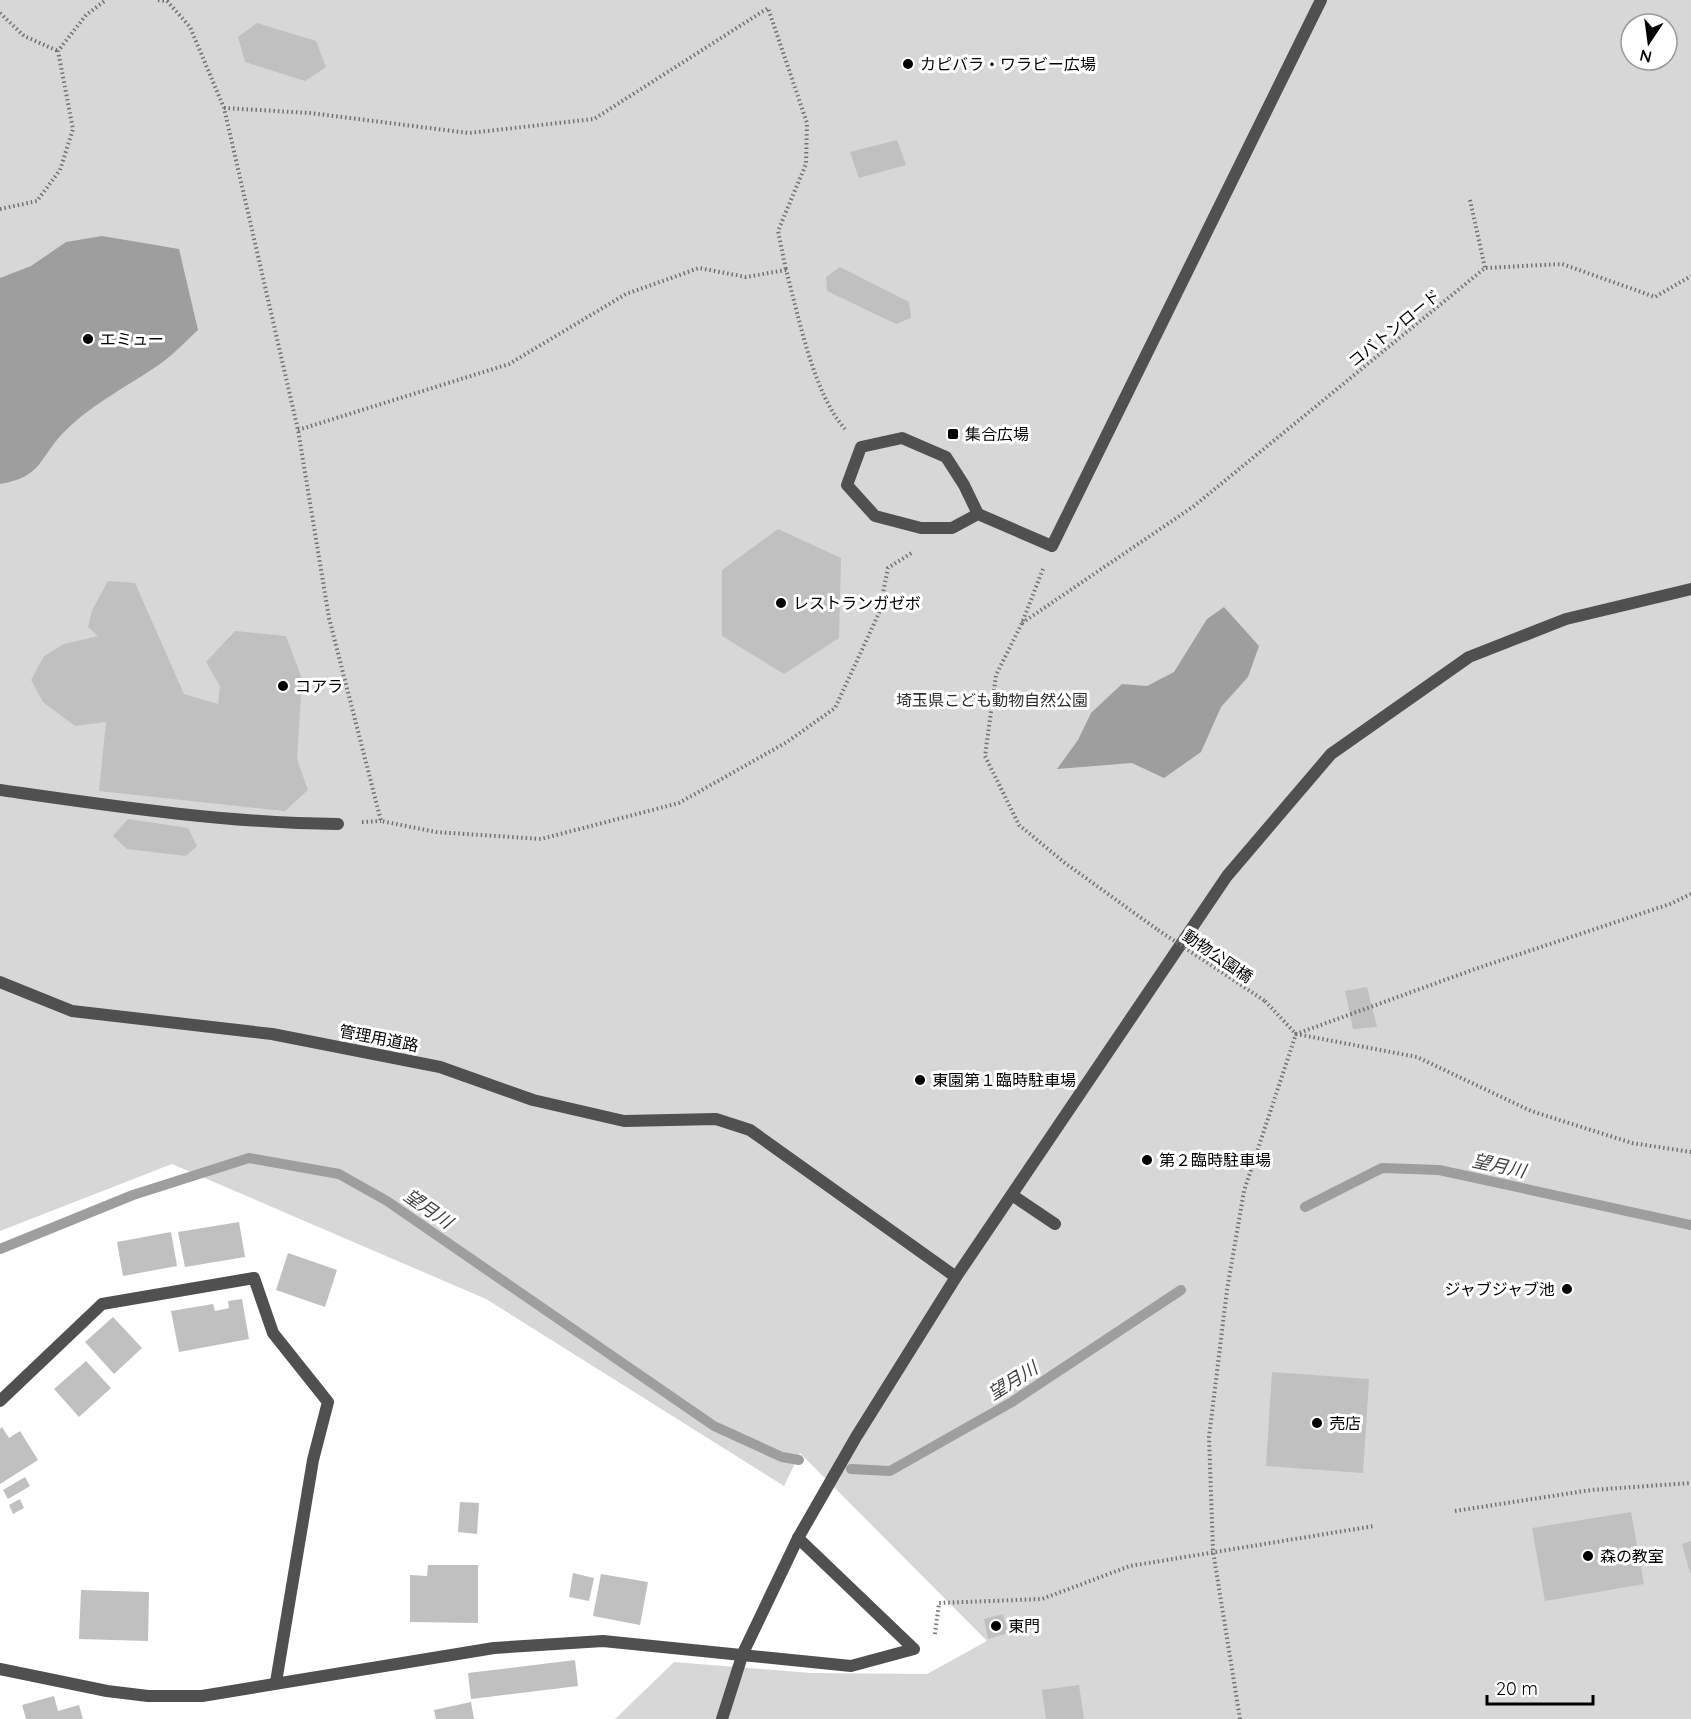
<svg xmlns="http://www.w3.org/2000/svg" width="1691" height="1719" viewBox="0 0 1691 1719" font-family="Quicksand,'Noto Sans JP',sans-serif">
	<rect width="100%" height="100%" fill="#fff"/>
	<path fill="#d7d7d7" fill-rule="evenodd" d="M0,0H1691V1719H615L674,1662L811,1673L927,1674L987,1641L800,1453L784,1486L486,1299L172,1164L0,1231ZM1631,24H1667V60H1631Z"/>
	<g fill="#9e9e9e">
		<path d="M102,236L179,249L198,330C187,340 176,352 164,361C131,385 94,402 65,431C39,457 43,477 0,484V278L31,266L66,242Z"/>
		<path d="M1224,607L1259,646L1248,677L1221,707L1201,752L1164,778L1132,763L1057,769L1078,740L1091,713L1122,684L1147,686L1174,672L1207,619Z"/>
	</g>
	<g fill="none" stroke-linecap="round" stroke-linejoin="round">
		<g stroke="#9e9e9e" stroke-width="10">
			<path d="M1305,1207L1382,1168L1439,1170L1691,1225"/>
			<path d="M0,1249L133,1195L249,1158L339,1174L387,1201L714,1426L782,1457L799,1460"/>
			<path d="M851,1469L890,1471L1012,1402L1181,1290"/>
		</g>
	</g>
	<g fill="#c0c0c0">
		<path d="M257,23L316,41L326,67L305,81L245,62L238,37Z"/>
		<path d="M897,140L906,165L859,178L850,152Z"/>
		<path d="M840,267L909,302L911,318L896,324L827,291L826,277Z"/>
		<path d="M778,529L841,558L839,638L784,674L722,636V570Z"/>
		<path d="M108,581L135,583L184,694L218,704L220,686L206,662L235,631L286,636L302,679L297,759L308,790L285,811L99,791L106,722L75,726L43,702L31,680L44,656L64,644L98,636L88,627L92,610Z"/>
		<path d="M128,819L188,828L197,846L186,856L127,849L113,836Z"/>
		<path d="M1367,987L1377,1027L1353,1029L1345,991Z"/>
		<path d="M239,1222L245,1257L185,1267L178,1232Z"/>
		<path d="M171,1232L177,1266L123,1276L117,1242Z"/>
		<path d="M288,1253L337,1270L325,1307L276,1290Z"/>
		<path d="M242,1299L249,1339L179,1352L171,1311L213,1304L215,1311L229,1308L228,1301Z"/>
		<path d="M113,1317L142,1348L114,1374L85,1342Z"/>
		<path d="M86,1361L111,1388L79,1417L54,1389Z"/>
		<path d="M1272,1372L1369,1379L1363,1473L1266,1466Z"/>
		<path d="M2,1427L9,1438L20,1431L38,1460L0,1484V1429Z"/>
		<path d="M25,1477L30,1486L8,1499L3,1490Z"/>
		<path d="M20,1499L24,1508L13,1514L9,1505Z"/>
		<path d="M460,1502L479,1503L477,1534L458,1532Z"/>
		<path d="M1631,1512L1644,1584L1545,1601L1532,1528Z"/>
		<path d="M1691,1541V1572L1690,1573L1682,1544Z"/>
		<path d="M428,1565H478V1623L410,1622V1575L427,1576Z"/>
		<path d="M573,1573L594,1578L589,1601L569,1597Z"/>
		<path d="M601,1574L648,1582L640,1625L593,1616Z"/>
		<path d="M81,1590L149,1592L148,1641L79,1639Z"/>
		<path d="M1003,1614L1008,1633L988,1639L984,1619Z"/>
		<path d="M575,1660L578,1686L471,1699L468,1673Z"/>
		<path d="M1079,1685L1084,1719H1046L1042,1690Z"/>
		<path d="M54,1696L58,1711L79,1705L83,1719H26L22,1705Z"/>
		<path d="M471,1702L474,1719H436L434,1710Z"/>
	</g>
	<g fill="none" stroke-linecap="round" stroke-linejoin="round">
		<g stroke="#727272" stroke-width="4" stroke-dasharray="1.5 3" stroke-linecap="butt">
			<path d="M158,0L167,1L190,27L224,108L298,430L329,618L381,821L436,832L541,839L679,803L787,742L835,708L879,613L888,568L913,552"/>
			<path d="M0,13L24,36L58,51"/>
			<path d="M224,108L310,113L469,133L594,119L768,8L807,123L806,164L778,231L786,270"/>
			<path d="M1470,200L1485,268"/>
			<path d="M0,209L37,201L60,170L73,129L58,51L86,15L106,0"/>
			<path d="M298,430L509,364L626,294L699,268L746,277L786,270C799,317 813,393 845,429"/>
			<path d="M1043,569L1022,623L996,675L985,756L1019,825L1065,863L1158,930"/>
			<path d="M1022,623L1194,506L1485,268L1562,264L1655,297L1691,276"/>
			<path d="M362,822L381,821"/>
			<path d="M1265,1001L1296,1034L1417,1057L1531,1111L1632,1143L1691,1152"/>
			<path d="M1455,1511L1591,1490L1691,1483"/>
			<path d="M935,1634L939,1603L1042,1599L1130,1566L1374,1526"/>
			<path d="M1240,1719L1213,1551L1209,1437L1227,1290L1244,1191L1296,1034L1475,969L1670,904L1691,894"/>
		</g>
		<g stroke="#505050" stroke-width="12">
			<path d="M978,514L952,528H921L875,516L847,485L861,447L902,438L946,457L964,485L978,514L1052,546L1321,0"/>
			<path d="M0,790C112,806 224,823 338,824"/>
			<path d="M0,982L72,1011L272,1034L440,1067L533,1100L624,1121L716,1119L750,1130L956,1277"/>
			<path d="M1012,1195L1055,1224"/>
		</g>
		<g stroke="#505050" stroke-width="12">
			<path d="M0,1401L102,1304L254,1278L273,1333L328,1402L313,1460L276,1682"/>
			<path d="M0,1669L107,1691L148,1696H202L494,1648L603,1641L851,1666L914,1649L798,1538"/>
		</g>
		<path stroke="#505050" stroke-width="12" d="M722,1719L743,1653L798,1538L856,1437L956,1277L1227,876L1331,754L1469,657L1566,619L1691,589"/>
		<path stroke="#727272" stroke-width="4" stroke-dasharray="1.5 3" stroke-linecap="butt" d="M1158,930L1265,1001"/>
	</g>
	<g fill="#000" stroke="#fff" stroke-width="2">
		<circle cx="908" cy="64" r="6"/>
		<circle cx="88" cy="339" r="6"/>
		<rect x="947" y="428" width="12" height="12" rx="3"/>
		<circle cx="781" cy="603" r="6"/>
		<circle cx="283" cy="686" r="6"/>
		<circle cx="920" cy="1080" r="6"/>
		<circle cx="1147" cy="1160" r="6"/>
		<circle cx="1567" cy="1289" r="6"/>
		<circle cx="1317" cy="1423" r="6"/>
		<circle cx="1588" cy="1556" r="6"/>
		<circle cx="996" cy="1626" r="6"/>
	</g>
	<g text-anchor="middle" stroke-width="6" stroke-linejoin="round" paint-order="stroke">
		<g font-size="16" fill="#000" stroke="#fff" text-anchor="start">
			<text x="920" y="70">カピバラ・ワラビー広場</text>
			<text x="100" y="345">エミュー</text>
			<text x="965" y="440">集合広場</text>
			<text x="793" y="609">レストランガゼボ</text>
			<text x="295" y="692">コアラ</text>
			<text x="932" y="1086">東園第１臨時駐車場</text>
			<text x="1159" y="1166">第２臨時駐車場</text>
			<text x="1555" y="1295" text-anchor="end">ジャブジャブ池</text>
			<text x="1329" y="1429">売店</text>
			<text x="1600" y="1562">森の教室</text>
			<text x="1008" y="1632">東門</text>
		</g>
		<g font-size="16" fill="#000" stroke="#fff">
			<text transform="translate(1394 328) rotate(-39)" y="6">コバトンロード</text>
			<text transform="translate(1218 956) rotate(34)" y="6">動物公園橋</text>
			<text transform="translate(379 1038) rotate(11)" y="6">管理用道路</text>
		</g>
		<g font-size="16" fill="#2e2e2e" stroke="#fff">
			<text x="992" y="706">埼玉県こども動物自然公園</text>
		</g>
		<g font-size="18" font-style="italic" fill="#3f3f3f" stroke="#fff">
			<text transform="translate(1499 1166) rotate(12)" y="6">望月川</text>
			<text transform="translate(428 1209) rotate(35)" y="6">望月川</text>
			<text transform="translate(1013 1381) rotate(-32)" y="6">望月川</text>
		</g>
	</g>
	<g transform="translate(1649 42) rotate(193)"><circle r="28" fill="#ffffff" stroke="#999999" stroke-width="1.5"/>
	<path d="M0-4.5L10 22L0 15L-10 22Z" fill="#000000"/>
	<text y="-9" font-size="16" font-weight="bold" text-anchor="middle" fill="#000000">N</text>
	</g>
	<path d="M1487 1695v9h106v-9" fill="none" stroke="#000000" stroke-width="3"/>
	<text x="1496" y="1695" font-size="18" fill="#000000" stroke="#ffffff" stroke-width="4.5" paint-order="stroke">20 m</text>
</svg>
